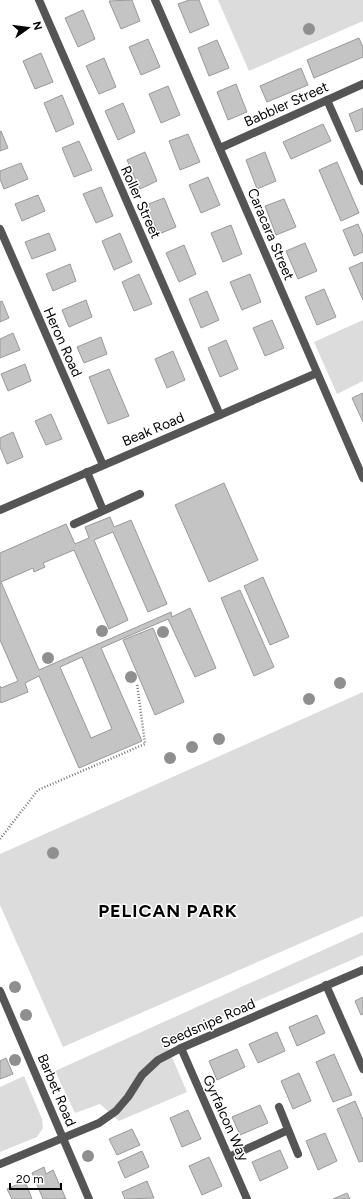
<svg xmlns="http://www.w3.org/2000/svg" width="363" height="1199" viewBox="0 0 363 1199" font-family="Figtree,sans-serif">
	<rect width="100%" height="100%" fill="#fff"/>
	<g fill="#dcdcdc">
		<path d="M218,0H363V21L249,71Z"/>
		<path d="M363,320V381L337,394L314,342Z"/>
		<path d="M363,692V916L63,1047L0,905V854Z"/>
		<path d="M363,932V955L165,1041L187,1092L119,1121L100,1104L75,1113L55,1071Z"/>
		<path d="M24,1076L42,1119L43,1128L37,1137L0,1152V1087Z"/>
	</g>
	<g fill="#c4c4c4" stroke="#999" fill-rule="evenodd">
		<path d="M132,0L140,21L121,29L109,1Z"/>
		<path d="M189,0H199L209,25L190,33L178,4Z"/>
		<path d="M83,10L95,39L78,47L65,18Z"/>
		<path d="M359,38L363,47V57L314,78L307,60Z"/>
		<path d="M148,39L160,67L141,75L129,47Z"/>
		<path d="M217,40L229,68L209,76L198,48Z"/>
		<path d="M41,53L53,82L35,89L23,61Z"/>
		<path d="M104,58L116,87L99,94L86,66Z"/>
		<path d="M301,68L308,85L267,102L260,86Z"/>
		<path d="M236,84L247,112L228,120L217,92Z"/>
		<path d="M168,86L180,115L161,123L149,94Z"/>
		<path d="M62,95L74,124L56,132L44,103Z"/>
		<path d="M123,103L135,132L118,140L105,111Z"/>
		<path d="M363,108V129L356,132L349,114Z"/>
		<path d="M323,124L331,141L291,159L283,142Z"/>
		<path d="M1,131L8,148L0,151V132Z"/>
		<path d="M188,134L200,162L180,170L169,141Z"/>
		<path d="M79,141L92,170L74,177L62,148Z"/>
		<path d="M145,152L157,181L140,189L127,160Z"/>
		<path d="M265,152L276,181L257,189L246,160Z"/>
		<path d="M337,162L359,213L341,221L319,170Z"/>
		<path d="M21,163L28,179L4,189L0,179V171Z"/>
		<path d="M208,177L220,205L201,213L189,185Z"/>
		<path d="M101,187L113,216L96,223L83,194Z"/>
		<path d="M38,195L45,211L22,221L15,204Z"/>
		<path d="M164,198L176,227L159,234L146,205Z"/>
		<path d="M284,199L296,227L276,235L265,206Z"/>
		<path d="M358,224L363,236V252L354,256L343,230Z"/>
		<path d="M231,225L242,254L223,262L211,233Z"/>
		<path d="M49,233L56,250L32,259L25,242Z"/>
		<path d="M120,233L132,262L114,270L102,241Z"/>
		<path d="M305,243L317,271L298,279L286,251Z"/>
		<path d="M184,245L196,274L179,282L166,253Z"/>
		<path d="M363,262V300L349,268Z"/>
		<path d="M70,264L76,281L53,291L46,274Z"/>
		<path d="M139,274L152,304L134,311L122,282Z"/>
		<path d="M250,274L261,302L242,310L230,282Z"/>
		<path d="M324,289L336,317L317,325L305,297Z"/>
		<path d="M207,291L219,320L201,328L189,299Z"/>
		<path d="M86,300L92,317L69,327L62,310Z"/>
		<path d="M2,301L9,318L0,322V302Z"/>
		<path d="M272,320L284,348L265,356L253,328Z"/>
		<path d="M13,333L20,350L0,358V339Z"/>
		<path d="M101,337L107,354L84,363L77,347Z"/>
		<path d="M226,340L238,369L220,377L208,348Z"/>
		<path d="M173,351L185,380L167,388L155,359Z"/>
		<path d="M25,364L31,381L8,391L1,374Z"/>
		<path d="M109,369L129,416L108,424L89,377Z"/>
		<path d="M363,393V422L352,398Z"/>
		<path d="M51,414L62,439L46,445L35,421Z"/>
		<path d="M13,432L23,457L7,464L0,447V438Z"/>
		<path d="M224,483L258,560L209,582L175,505Z"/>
		<path d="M110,517L114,527L131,520L167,604L148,612L113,532L94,540L128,620L109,629L74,550L43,563L45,567L34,572L33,568L1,582L39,670L171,612L172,617L190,608L216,668L195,677L168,619L101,648L142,741L79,768L39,676L25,683L28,692L1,703L0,700V686L1,688L18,681L0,640V553L66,524L75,544L89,538L85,527ZM82,657L112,729L91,738L60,667Z"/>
		<path d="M263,577L289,637L270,645L244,586Z"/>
		<path d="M240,590L274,667L254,676L221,598Z"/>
		<path d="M153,628L184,702L155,715L123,640Z"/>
		<path d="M363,997V1014L361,1015L355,1001Z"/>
		<path d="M317,1015L325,1033L297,1046L289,1027Z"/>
		<path d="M277,1032L285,1051L258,1063L249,1044Z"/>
		<path d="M237,1049L245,1067L217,1080L209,1061Z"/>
		<path d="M334,1054L352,1095L333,1102L316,1062Z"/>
		<path d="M6,1058L13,1074L0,1079V1061Z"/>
		<path d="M299,1073L311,1101L293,1109L281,1081Z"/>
		<path d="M355,1101L363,1120V1161L359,1162L337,1109Z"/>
		<path d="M260,1105L268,1123L240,1135L232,1117Z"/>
		<path d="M188,1110L201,1139L182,1147L170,1118Z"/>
		<path d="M132,1129L140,1145L117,1155L109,1139Z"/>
		<path d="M325,1133L337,1161L318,1170L306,1141Z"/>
		<path d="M280,1150L288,1168L260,1181L252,1162Z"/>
		<path d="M142,1151L149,1167L125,1178L118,1162Z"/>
		<path d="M209,1157L222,1186L202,1195L189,1166Z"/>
		<path d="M44,1167L46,1174L53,1170L66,1199H43L32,1173Z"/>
		<path d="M25,1181L32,1199H12L7,1189Z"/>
		<path d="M147,1181L154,1198L125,1199L122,1192Z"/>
		<path d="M347,1193L350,1199H333Z"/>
	</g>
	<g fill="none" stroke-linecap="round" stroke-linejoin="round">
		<path stroke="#777" stroke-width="2.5" stroke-dasharray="1 2" stroke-linecap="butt" d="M0,839L38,790L145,744L137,683"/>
		<g stroke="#555" stroke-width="8">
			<path d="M87,472L103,510"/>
			<path d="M74,524L140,494"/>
		</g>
		<g stroke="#555" stroke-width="8">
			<path d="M39,0L220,415"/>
			<path d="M155,0L363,478"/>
			<path d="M327,100L363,181"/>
			<path d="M220,148L363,84"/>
			<path d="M0,229L103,465"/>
			<path d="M0,510L317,373"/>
			<path d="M326,985L363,1069"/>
			<path d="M0,991L89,1199"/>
			<path d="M181,1048L247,1199"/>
			<path d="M279,1107L298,1154"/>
			<path d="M229,1157L288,1130"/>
			<path d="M0,1164L99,1123L116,1111L128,1097L142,1075L158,1060L181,1048L363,970"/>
		</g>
	</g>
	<g fill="#8f8f8f">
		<circle cx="309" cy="29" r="6"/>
		<circle cx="102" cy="631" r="6"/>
		<circle cx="163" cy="632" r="6"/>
		<circle cx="48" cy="658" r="6"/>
		<circle cx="131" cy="677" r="6"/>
		<circle cx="340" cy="683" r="6"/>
		<circle cx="309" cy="699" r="6"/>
		<circle cx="219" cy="739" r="6"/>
		<circle cx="192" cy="747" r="6"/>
		<circle cx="170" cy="758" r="6"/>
		<circle cx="53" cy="853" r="6"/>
		<circle cx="15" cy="987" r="6"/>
		<circle cx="26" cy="1015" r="6"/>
		<circle cx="15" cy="1060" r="6"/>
		<circle cx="88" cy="1156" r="6"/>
	</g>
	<g text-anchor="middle" stroke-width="3" stroke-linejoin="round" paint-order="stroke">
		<g font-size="14" fill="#000" stroke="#fff">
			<text transform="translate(286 104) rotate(-24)" y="5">Babbler Street</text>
			<text transform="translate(141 202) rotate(66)" y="5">Roller Street</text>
			<text transform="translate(271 234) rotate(67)" y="5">Caracara Street</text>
			<text transform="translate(63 342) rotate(66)" y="5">Heron Road</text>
			<text transform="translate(153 429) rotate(-23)" y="5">Beak Road</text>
			<text transform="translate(208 1023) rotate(-24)" y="5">Seedsnipe Road</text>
			<text transform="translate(57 1090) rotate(67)" y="5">Barbet Road</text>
			<text transform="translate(226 1118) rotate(66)" y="5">Gyrfalcon Way</text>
		</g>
		<g font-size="18" font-weight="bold" letter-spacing="1" fill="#000" stroke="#fff">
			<text x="168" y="917">PELICAN PARK</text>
		</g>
	</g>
	<g transform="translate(28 28) rotate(76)" stroke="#ffffff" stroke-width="3" paint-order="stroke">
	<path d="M0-3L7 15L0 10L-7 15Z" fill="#000000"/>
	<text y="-6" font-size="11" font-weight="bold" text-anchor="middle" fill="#000000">N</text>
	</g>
	<path d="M10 1183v6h51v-6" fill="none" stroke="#000000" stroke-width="2"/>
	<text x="16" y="1183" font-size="12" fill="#000000" stroke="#ffffff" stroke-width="3" paint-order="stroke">20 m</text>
</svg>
